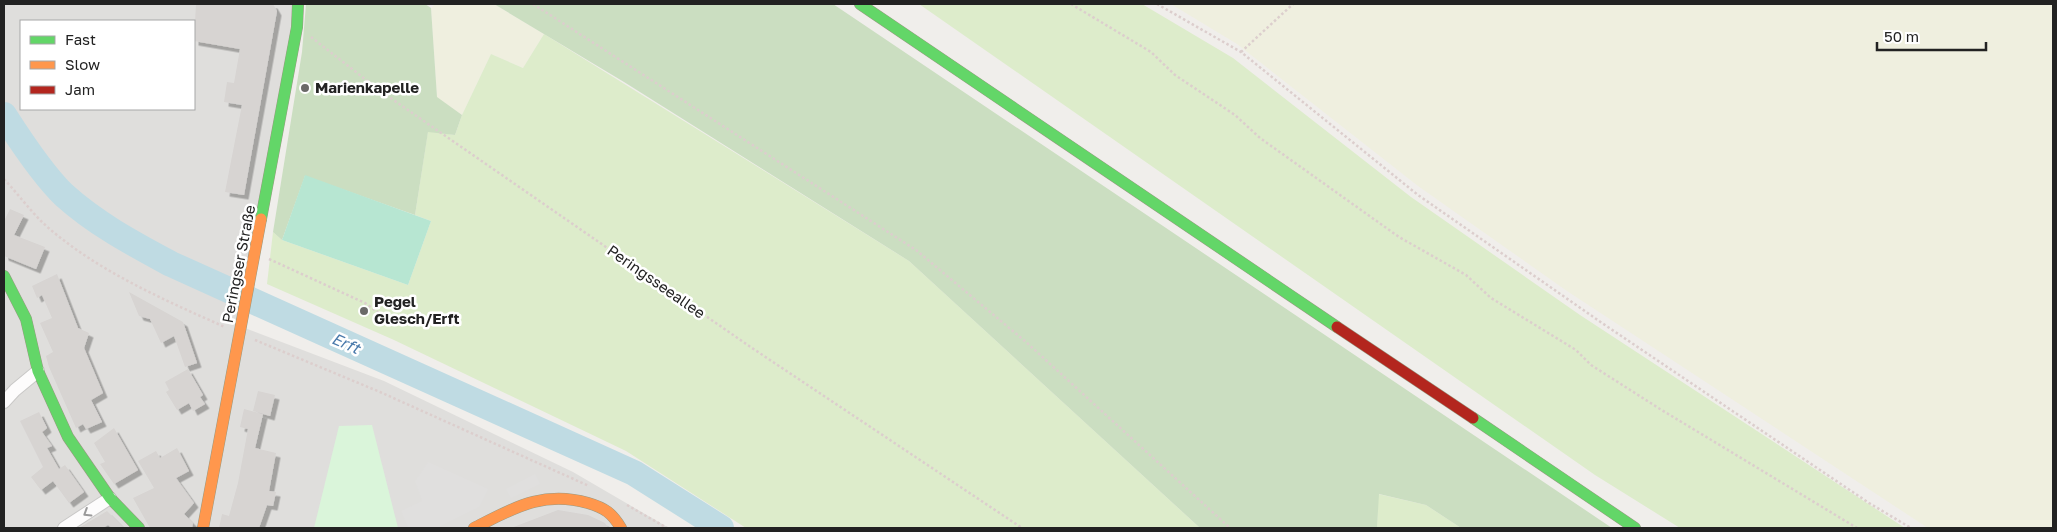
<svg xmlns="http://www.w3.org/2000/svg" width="2057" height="532" viewBox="0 0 2057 532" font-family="'Golos Text',sans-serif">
	<defs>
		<filter id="shadow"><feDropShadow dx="4.5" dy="4.5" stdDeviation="0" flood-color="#0004"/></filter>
	</defs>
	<rect width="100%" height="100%" fill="#f0eeeb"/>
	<path fill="#dfdedc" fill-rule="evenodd" d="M4,4H295L237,325L384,381L573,472L669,528H4ZM21,21H194V109H21Z"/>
	<g fill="#efefdf">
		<path d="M435,4H494L544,34L523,68L491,54L462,115L437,98L431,8Z"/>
		<path d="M1171,4H2053V528H1928L1567,291L1418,186L1237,44Z"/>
	</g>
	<g fill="#ddeccb">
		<path d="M919,4H1142L1233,58L1411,197L1580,315L1905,528H1680L1595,475Z"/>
		<path d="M544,34L909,261L1200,528H746L626,451L394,340L267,284L273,232L282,240L408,285L431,221L415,215L428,131L455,135L462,115L491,54L523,68Z"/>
		<path d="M1378,494L1426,505L1461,528H1377Z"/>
	</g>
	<g fill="#cbdec1">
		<path d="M306,4H425L431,8L437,97L462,115L455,135L428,132L415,215L305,176L282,240L273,232L302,52Z"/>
		<path d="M494,4H833L1612,528H1461L1426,505L1379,494L1377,528H1200L909,261L624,82Z"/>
	</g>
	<path fill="#daf5da" d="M372,425L398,528H314L339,426Z"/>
	<path fill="#b7e6d2" d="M305,175L431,221L408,285L282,240Z"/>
	<g fill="#e0dfde">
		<path d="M428,462L488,489L479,507L437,528H408L401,511L422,501L415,481Z"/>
		<path d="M535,474L540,484L511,498L506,489Z"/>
	</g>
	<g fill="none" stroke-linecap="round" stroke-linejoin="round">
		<path stroke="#bfdbe3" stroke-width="26" d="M4,115C20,140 43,175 64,195C96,224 134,244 171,264L634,473L721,528"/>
	</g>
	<g fill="#d7d4d2" filter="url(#shadow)">
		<path d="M196,4H273L277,11L244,195L225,192L242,105L224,102L227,82L234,83L240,49L194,41Z"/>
		<path d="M10,209L24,215L14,235L45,247L36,269L4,256V221Z"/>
		<path d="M57,274L78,328L89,333L84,348L103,393L91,400L102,422L86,429L83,424L76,428L49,367L46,356L53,352L40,323L52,318L42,295L37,298L32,286Z"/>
		<path d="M129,292L183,322L197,363L185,367L174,336L161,343L150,319L139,316Z"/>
		<path d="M188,369L203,395L200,397L205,404L193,411L189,403L177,410L166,392L169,390L165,382Z"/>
		<path d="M258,391L275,395L270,416L253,411Z"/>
		<path d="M244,409L263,414L255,448L276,453L269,491L276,492L273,506L267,505L259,528H219L222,514L229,516L238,483L248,429L240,427Z"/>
		<path d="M39,412L47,428L42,432L52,446L47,448L59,469L65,465L84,492L69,503L53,481L41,490L31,477L43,467L20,421Z"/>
		<path d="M114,428L138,470L114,484L100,464L105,462L94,443Z"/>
		<path d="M177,448L189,471L176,478L194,503L184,514L193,523L192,528H150L133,498L154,488L138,461L156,451L160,458Z"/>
		<path d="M558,510L588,515L605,523L608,528H511Z"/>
		<path d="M107,511L124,528H112L108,525L103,528H79Z"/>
	</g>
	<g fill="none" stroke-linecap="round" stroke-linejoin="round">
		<defs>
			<g id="street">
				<path d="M4,402L15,390L38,371"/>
				<path d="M64,528L110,498"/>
			</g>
			<g id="fast">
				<path d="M860,4L1337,327"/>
				<path d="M261,219L297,27L298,4"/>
				<path d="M4,276L26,319L38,371L68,437L110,498L139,528"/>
				<path d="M1473,418L1635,528"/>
			</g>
			<g id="slow">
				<path d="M203,528L261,219"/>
				<path d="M474,528C514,508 543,490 588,503C605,508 612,513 621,528"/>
			</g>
			<path id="jam" d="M1337,327L1473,418"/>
		</defs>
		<use href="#street" stroke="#c9c8c7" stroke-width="14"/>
		<use href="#fast" stroke="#999a82" stroke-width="12"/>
		<use href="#slow" stroke="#999a82" stroke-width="12"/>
		<use href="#jam" stroke="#999a82" stroke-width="12"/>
		<g stroke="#dccecd" stroke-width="2.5" stroke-dasharray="2.5 2.5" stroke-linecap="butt">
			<path d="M533,4L916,250L1026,342L1230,528"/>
			<path d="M1071,4L1151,52L1175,75L1235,115L1260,138L1399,237L1466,275L1491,298L1576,350L1591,365L1660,409L1857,528"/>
			<path d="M1157,4L1241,52L1418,195L1602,323L1869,503L1911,528"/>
			<path d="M311,37L379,90L752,348L1022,528"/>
			<path d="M1241,52L1293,4"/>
			<path d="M4,179C17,193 29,209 42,222C91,268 164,300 225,327"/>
			<path d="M269,259L365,303L386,318L402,325"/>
			<path d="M255,340L380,392L589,486"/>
			<path d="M627,505L667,528"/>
		</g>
		<use href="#street" stroke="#fdfcfc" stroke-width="12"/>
		<use href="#fast" stroke="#63d668" stroke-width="11"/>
		<use href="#slow" stroke="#ff974d" stroke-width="11"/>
		<use href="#jam" stroke="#b3261e" stroke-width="11"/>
	</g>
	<defs><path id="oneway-chevron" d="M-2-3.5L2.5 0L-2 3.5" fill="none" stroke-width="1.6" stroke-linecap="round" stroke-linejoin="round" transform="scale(1.25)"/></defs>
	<use stroke="#9a9a9a" href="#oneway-chevron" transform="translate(87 513) rotate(148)"/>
	<g fill="#6a6968" stroke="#fff" stroke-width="2">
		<circle cx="305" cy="88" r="5"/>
		<circle cx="364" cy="311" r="5"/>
	</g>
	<g text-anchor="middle" stroke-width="5" stroke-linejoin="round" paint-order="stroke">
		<g font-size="15" font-weight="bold" fill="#222" stroke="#fff" text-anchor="start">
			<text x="315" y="93">Marienkapelle</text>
			<text x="374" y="307">Pegel<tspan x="374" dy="17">Glesch/Erft</tspan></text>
		</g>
		<g font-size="15" fill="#222" stroke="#fff">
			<text transform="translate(239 264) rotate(-79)" y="5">Peringser Straße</text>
			<text transform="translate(656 282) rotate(35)" y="5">Peringsseeallee</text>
		</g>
		<g font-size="16" font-style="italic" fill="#4a7aab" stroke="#fff">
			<text transform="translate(346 343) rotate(24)" y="6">Erft</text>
		</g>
	</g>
	<rect width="2057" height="532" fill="none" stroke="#222222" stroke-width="10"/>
	<rect x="20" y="20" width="175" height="90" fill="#ffffff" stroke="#a7a7a7"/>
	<rect x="30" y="36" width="25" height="8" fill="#63d668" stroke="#a7a7a7"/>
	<text x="65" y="45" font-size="15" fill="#222222">Fast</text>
	<rect x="30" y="61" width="25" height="8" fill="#ff974d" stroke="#a7a7a7"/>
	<text x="65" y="70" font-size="15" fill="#222222">Slow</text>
	<rect x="30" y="86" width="25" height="8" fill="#b3261e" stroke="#a7a7a7"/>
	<text x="65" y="95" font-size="15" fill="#222222">Jam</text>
	<path d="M1877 42v8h109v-8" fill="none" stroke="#222222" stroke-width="2.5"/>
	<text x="1884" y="42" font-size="15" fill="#222222" stroke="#ffffff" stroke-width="4" paint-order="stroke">50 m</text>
</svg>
